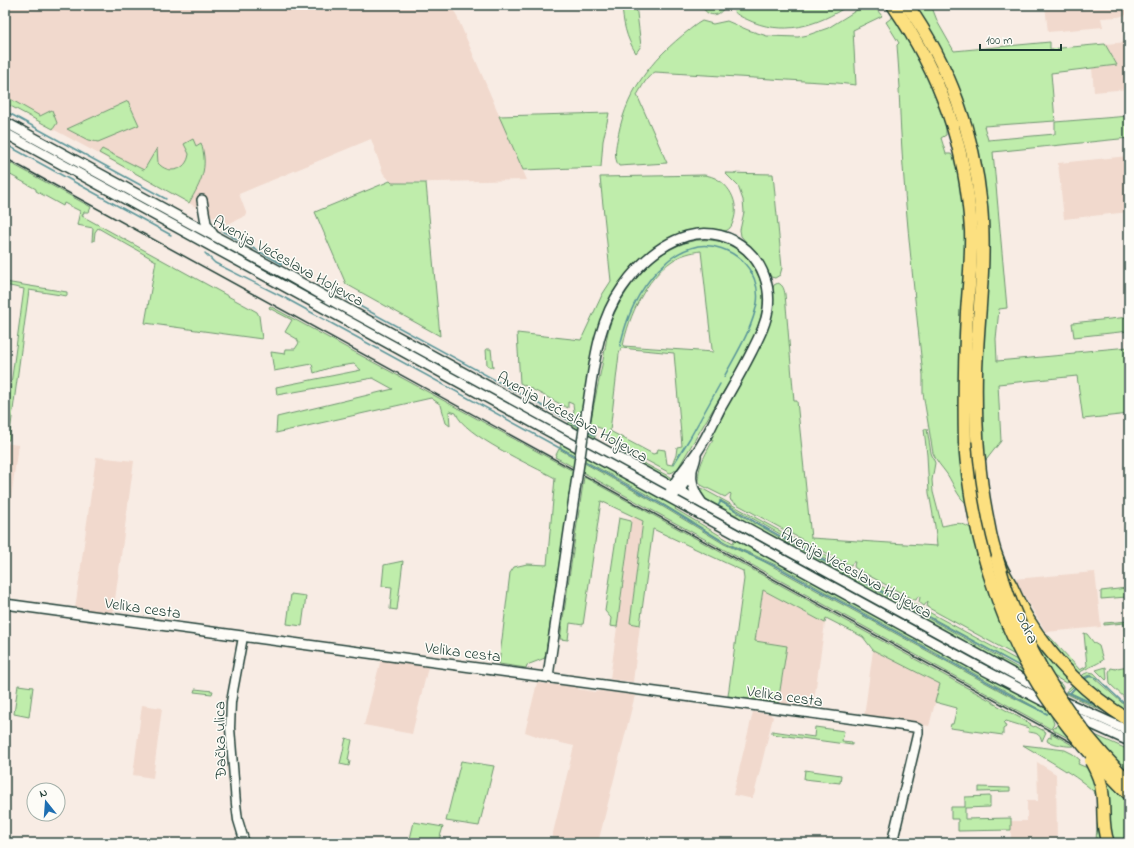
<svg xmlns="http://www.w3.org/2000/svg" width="1134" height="848" viewBox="0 0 1134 848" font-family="'Indie Flower',sans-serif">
	<rect width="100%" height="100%" fill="#f8ece4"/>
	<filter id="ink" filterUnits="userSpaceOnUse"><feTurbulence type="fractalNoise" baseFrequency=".025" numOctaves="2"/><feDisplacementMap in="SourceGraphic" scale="8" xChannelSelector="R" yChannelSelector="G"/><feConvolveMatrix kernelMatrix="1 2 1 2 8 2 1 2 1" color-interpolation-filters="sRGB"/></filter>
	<g filter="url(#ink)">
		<g fill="#f1d9cd">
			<path d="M5,5H312L315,11L405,5H437L439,9L442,5H452L527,180L392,183L383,173L371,139L239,194L247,215L226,225L189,203L5,103Z"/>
			<path d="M1045,5H1124L1129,14L1118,17L1101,18L1103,27L1048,32Z"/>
			<path d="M1129,42V89L1094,92L1092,68L1117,65L1105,44Z"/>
			<path d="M1129,156V212L1064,219L1058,163Z"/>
			<path d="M5,443L18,445L5,545Z"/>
			<path d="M96,457L134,461L113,614L75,609Z"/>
			<path d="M632,516L643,521L630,623L640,625L633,682L610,679Z"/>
			<path d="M1095,572L1101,627L1046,632L1014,579Z"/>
			<path d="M763,590L825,623L813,708L778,703L787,646L755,642Z"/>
			<path d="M873,650L940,684L929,726L864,717Z"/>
			<path d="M381,659L428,667L412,734L364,725Z"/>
			<path d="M537,683L578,687V689L595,692L601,691L635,695L598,843L552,837L574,746L548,740L525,732Z"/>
			<path d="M142,705L162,708L153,778L133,775Z"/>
			<path d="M753,712L770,714L773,717L754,795L752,798H749L733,795Z"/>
			<path d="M1037,762L1056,774L1057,843H1011V821H1027V801H1038Z"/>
		</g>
		<g fill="#bfedab" stroke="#6f9570" fill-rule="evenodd">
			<path d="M622,5H636L641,46L636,53C626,38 623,22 622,5Z"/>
			<path d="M702,5H725C721,18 706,18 702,5Z"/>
			<path d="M731,5H849C817,26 783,37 746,19C739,16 733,13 731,5Z"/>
			<path d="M865,5H873L882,16L853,30L856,85L837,83L655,72C647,76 642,87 637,95L667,163L619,166C613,158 616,145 618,136C628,85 657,54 697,24L702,21L713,24L727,21L748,30L767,36L798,37L808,35L828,28Z"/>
			<path d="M913,5H931L938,23L954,51L1050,42V49L1105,44L1117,65L1051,73L1055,121L984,126L988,140L1055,134V122L1129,116V138L993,152L1007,308L999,309L996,339L997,361L1075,354V352L1129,347V414L1083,419L1077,376L998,384L1001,441L983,464L981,440L980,164Z"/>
			<path d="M894,16L927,72L946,121V135L941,138L946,154H951L958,166L962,186L966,233L967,504C957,496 954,485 947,474C942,467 936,461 933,453L923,393V375C913,280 902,185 899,89L900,88L897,45L899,43L886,22Z"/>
			<path d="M5,96L40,116L52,110L57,123L53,129L5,103Z"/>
			<path d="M128,101L139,125L98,142L88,140L67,129Z"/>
			<path d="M609,113L603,141L601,167L523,170L499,116Z"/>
			<path d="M5,126L174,218L173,220L5,129Z"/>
			<path d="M193,139L196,146L201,143C209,168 201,182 189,203L99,153L102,149L144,170L157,148L158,163C168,175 187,171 189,154L184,144Z"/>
			<path d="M5,160L91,207L89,212H84L82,216L257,312L259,316L262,339L145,323L156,261L98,228L95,232L94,241H92L93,228L77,225L80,211L64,203L63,206L36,191V189L5,172Z"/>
			<path d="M725,173L773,174L782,268L780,275L775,278L771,277L761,260L741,236L740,230L744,212L743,200L738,186Z"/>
			<path d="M704,175C725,177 740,199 734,219C732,225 731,229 725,231L701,229L680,234L615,292L585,399L584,398L581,415L591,420C595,398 600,376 604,355C606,344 607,332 611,322C616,307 625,293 635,280C657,252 694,229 729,245C740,250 748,257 754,267C762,280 765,295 762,310C758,335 743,358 731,379C713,409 696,438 678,468L673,472L670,473L610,441L602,434L603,429L594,426L573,414L574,411L573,404L568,402V408L520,383L517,333L581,340L602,295L611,281L600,177ZM701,251L712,349L714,352L623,346C629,315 646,279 672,261C680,255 692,252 701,251ZM621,348L674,353L682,446L677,447L676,455L672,465L667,464L665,450L658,449L657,453L653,454L610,431L619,354Z"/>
			<path d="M390,181L392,183H426L440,336L346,284L315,212Z"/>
			<path d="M198,232L664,487V488L608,458L587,448L197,234Z"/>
			<path d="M5,282L67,292V296L29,290L9,440H5V428L24,289L5,285Z"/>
			<path d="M778,283C783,285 784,289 785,294L794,401H797L811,538L937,546L935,526L929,493L927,455L924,429H927L931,453L935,463L932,480L933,492L942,526C949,525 956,522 962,524C966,525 968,527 971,528L976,546L1048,668L1033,639L1049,636L1080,670L1087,666L1084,633L1087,634L1094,643L1099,646L1103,660C1096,665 1089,667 1082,671C1076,675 1073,682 1066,683L927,607L928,601L924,606L919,602L920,597L918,596L916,600H914L855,568L854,566L855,562H853L851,565H849L731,501L730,498L731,494L730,493L725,497L701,485C693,473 707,452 713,440L711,439L716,424L723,416L725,409L771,315L773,288L774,285Z"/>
			<path d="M270,306L573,471L545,658L527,665L526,668L499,664L510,573L514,567L527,564L547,565L555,478C533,466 463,435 456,413L449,411L450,426L446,423L441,405L431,398L276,433L277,417L393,389L373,378L277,395L276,387L361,370L354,364L332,367L314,373L312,364L274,371L271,352L285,354L286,349H295L299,343L297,339L285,332L292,320L269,308Z"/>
			<path d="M1129,317V331L1074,337L1072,323Z"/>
			<path d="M486,349H491L493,368L487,365Z"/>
			<path d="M571,417L595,431L596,434L594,439L568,427L569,422L594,436L595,434L570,420Z"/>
			<path d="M562,442L637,484V485L638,484L654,494V495L655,494L677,505L675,509L733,543L735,539L747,544L765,554V555L850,600V602L885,619V621L1010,687L1009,689L1010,688L1051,709L1050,711L1054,724L1051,729L555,457L559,449L665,508L724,544L761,560L1008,695L1047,714H1048L778,566L725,542L653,498L560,447Z"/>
			<path d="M613,447L670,477L671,480H667L637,465L612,448Z"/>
			<path d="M584,477L993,702V703L1031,724L1030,725L1034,727L1035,726L1046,732L1042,741C1039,733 1036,733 1028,732L1029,728L1006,721L1004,723L1006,727L1003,729V735L950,728L951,724H953L957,708L935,702L940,684L873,650L863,637L826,618L825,623L763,590L755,641L787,646L778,703L728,696L744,579L743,571L653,529L640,625L630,623L643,521L601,501L583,625L570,623L568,640L560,639Z"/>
			<path d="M698,488L703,489L1061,684L1063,687L1062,692L1058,694L1000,663L1001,660L999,663L895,604L876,596L878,591L1001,658V660L1002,659L1026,672L1027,670L810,551L720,500V503L721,502L737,512V514L738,513L754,523V524L755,523L793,545L843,572L842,573L843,572L860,581V582L861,581L877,590L875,595L752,527L736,515L702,497L696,490Z"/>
			<path d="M687,499L1055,700L1054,703L685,502Z"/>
			<path d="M619,518L631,521L617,627L610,626L611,618L605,611Z"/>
			<path d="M403,561L397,610L390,609L392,587L382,586L384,565Z"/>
			<path d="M1127,588L1129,611H1128L1127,597L1101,599V591Z"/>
			<path d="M291,594L306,596L302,626L287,624Z"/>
			<path d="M1129,621V642H1125L1124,623L1104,625V623Z"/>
			<path d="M1129,666V702L1110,684L1109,672L1111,668L1116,669L1117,668Z"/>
			<path d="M1106,667L1107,679L1106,680L1096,670Z"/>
			<path d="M1089,672L1094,673L1112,692C1090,672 1092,668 1069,691H1067V693L1104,710V708L1071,693L1082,681L1089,677H1093L1129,709V727L1112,718L1113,716L1065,693L1067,690L1084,674Z"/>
			<path d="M18,685L33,687L29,717L14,714Z"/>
			<path d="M195,689L213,691L212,694L194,692Z"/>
			<path d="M1058,722L1088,732L1129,750V770L1053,730L1054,727L1056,728Z"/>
			<path d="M815,727L844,731L842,741L852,742V745L772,734V731L814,737Z"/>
			<path d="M1051,733L1074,746C1066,747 1056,744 1048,742L1047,740L1049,737L1051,738Z"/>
			<path d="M346,738L352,740L348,760L350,761L349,766L340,764Z"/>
			<path d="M1023,745L1065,750L1073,754L1080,760L1078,764L1090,769L1129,776V843H1096C1096,832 1100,805 1097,797C1093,784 1037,754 1023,745Z"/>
			<path d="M461,761L494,766L479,826L446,821Z"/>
			<path d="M805,770L841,775L840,783L804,779Z"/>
			<path d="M979,787L1010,788V791L979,792Z"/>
			<path d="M990,796V807L965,808V819L1011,818V830L958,831V819H951V807H965V797Z"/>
			<path d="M414,822L443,827L438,843H409Z"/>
		</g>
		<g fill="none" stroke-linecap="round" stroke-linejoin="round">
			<g stroke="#599498" stroke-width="1.5">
				<path d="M5,111L166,199"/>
				<path d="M5,144L171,235"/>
				<path d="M222,231L282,264"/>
				<path d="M205,253L215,263L285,298L576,457"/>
				<path d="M323,286L581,427"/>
				<path d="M620,346C627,316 637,292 659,269C663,266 666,262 670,259C678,253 688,248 698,246C730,242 762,269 757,303C752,330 736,354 724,377"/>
				<path d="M588,431L594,435"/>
				<path d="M583,461L666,507L725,543L777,567L1007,693L1047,714"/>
				<path d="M673,465L690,438L720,384"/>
				<path d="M720,501L755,522L810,553L1023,668"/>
				<path d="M718,506L721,501"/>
				<path d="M1084,679L1089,676L1097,678L1129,708"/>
				<path d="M1067,692L1100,707"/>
				<path d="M1070,693L1076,686"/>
			</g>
			<defs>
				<path id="tertiary" d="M243,637L231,702L230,728L236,804L238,820L245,843"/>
				<g id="secondary">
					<path d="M5,122L190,223L287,275L338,304L1043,690"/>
					<path d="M5,133L982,669L1051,705"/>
					<path d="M202,200L206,223L214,236"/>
					<path d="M587,409C594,367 597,323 622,288C638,265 660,244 687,236C733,223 774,262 768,309C766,324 759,337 752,351C742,371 731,390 720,409C713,423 706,439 697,452C688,465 677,476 670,492"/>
					<path d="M692,470C690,483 694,493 702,503"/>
					<path d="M674,495C684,486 694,469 696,456"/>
					<path d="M5,604L914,727L918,729V733L892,843"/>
					<path d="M548,676L574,497"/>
					<path d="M1061,700L1129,731"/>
					<path d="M1072,715L1129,741"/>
				</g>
				<g id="motorway">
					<path d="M893,5C941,75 966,146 971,230C972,257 969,285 967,312C965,355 964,399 965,442"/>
					<path d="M907,5C949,64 974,134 981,206C986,261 978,316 976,371C975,419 977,465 986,512C989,527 991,544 997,558C1000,568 1006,577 1011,586C1016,597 1021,608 1027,618C1052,659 1087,695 1129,720"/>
				</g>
			</defs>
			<use href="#tertiary" stroke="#1f3d34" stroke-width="11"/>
			<use href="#secondary" stroke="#1f3d34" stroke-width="12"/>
			<use href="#motorway" stroke="#1f3d34" stroke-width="15"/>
			<use href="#tertiary" stroke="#fdfcf7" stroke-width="8"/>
			<use href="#secondary" stroke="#fdfcf7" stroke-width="9"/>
			<use href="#motorway" stroke="#fce080" stroke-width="12"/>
			<path stroke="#1f3d34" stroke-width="1.5" d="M5,158L1129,774"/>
			<defs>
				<path id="secondary-bridge" d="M574,497L587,409"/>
				<g id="motorway-bridge">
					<path d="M965,442C971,528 997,622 1045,695C1069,731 1098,763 1129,794"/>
					<path d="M997,559C1002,575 1006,592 1013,608C1038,673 1079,733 1129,782"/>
					<path d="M1091,761C1096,770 1101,780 1102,791C1105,808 1101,826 1108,843"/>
				</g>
			</defs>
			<use href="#secondary-bridge" stroke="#1f3d34" stroke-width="12" stroke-linecap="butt"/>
			<use href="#motorway-bridge" stroke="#1f3d34" stroke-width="15" stroke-linecap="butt"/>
			<use href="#secondary-bridge" stroke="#fdfcf7" stroke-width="9"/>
			<use href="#motorway-bridge" stroke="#fce080" stroke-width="12"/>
		</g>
	</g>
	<g text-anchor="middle" stroke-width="3" stroke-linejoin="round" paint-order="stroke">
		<g font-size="16" fill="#1f3d34" stroke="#fdfcf7">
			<text transform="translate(289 260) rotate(29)" y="6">Avenija Većeslava Holjevca</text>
			<text transform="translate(573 416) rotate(29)" y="6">Avenija Većeslava Holjevca</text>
			<text transform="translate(857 572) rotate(29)" y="6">Avenija Većeslava Holjevca</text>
			<text transform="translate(143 607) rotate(8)" y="6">Velika cesta</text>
			<text transform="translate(1028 627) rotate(65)" y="6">Odra</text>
			<text transform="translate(463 651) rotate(7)" y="6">Velika cesta</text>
			<text transform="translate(785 695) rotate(8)" y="6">Velika cesta</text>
			<text transform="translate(219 740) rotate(-91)" y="6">Đačka ulica</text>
		</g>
	</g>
	<rect width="1134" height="848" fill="none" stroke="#fdfcf7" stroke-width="20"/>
	<rect x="10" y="10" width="1114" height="828" fill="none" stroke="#1f3d34" stroke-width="1.5" filter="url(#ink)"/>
	<g transform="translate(46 802) rotate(343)"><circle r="19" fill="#fdfcf7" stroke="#a4b0a9"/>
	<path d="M0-3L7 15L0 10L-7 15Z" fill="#1f6fb2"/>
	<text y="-6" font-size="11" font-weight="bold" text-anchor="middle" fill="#1f3d34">N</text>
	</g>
	<path d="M980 44v6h81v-6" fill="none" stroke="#1f3d34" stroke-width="2"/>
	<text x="986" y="44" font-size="12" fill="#1f3d34" stroke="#fdfcf7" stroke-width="3" paint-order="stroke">100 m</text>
</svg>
